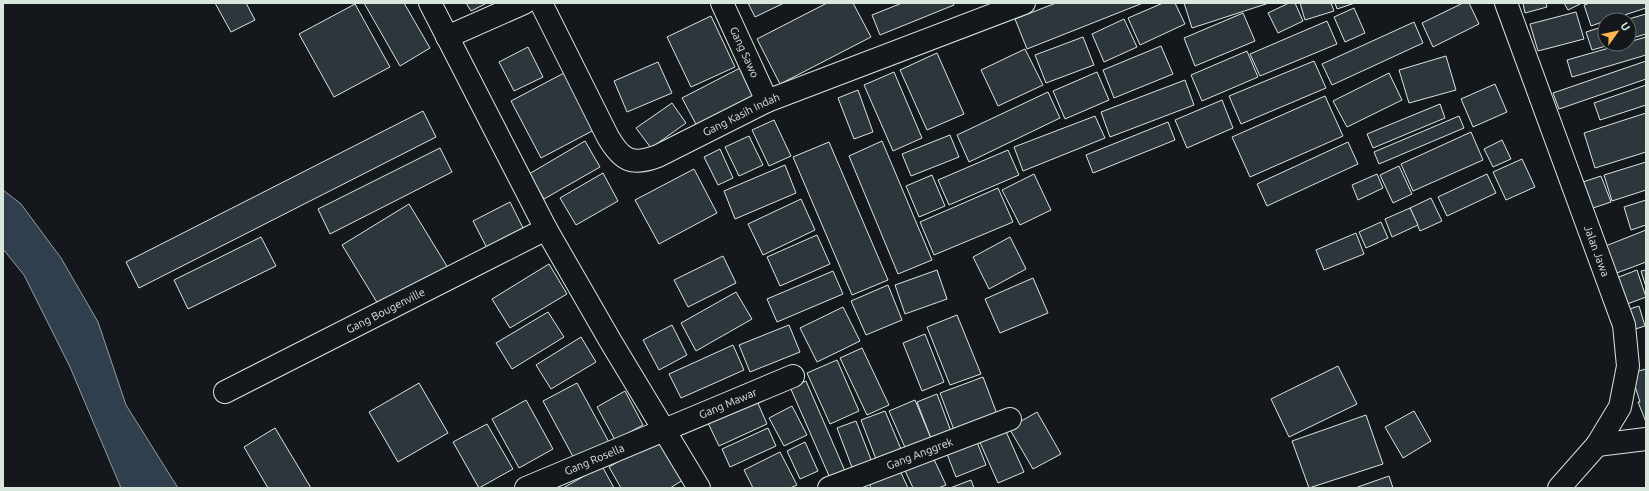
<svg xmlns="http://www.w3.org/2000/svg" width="1649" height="491" viewBox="0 0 1649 491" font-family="Ubuntu,sans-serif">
	<rect width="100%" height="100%" fill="#14181c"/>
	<path fill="#2f3f4d" stroke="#939e99" d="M3,190L21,204L61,258L98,322L126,405L178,488H121L70,367L24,275L3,249Z"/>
	<g fill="#2c363c" stroke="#d8e6dc">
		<path d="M215,3H246L255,20L231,32Z"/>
		<path d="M364,3H404L430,48L400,66Z"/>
		<path d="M466,3H487L471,11Z"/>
		<path d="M748,3H784L755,17Z"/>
		<path d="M827,3H853L871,37L780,84L757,39Z"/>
		<path d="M902,3H953L954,5L880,35L872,15Z"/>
		<path d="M1056,3H1143L1027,49L1015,19Z"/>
		<path d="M1163,3H1175L1185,24L1140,45L1128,18Z"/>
		<path d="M1184,3H1269L1192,28Z"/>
		<path d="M1289,3H1295L1303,21L1278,33L1268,13Z"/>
		<path d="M1300,3H1331L1334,11L1305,20Z"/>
		<path d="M1335,3H1355L1337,9Z"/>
		<path d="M1463,3H1469L1479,24L1433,47L1422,23Z"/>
		<path d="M1523,3H1546L1547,7L1525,13Z"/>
		<path d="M1564,3H1582L1568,10Z"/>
		<path d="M1590,3H1646V8L1609,20H1605V21L1591,26L1584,5Z"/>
		<path d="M355,4L390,67L334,97L299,34Z"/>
		<path d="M1354,8L1365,33L1345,42L1334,17Z"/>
		<path d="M1576,12L1584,39L1538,51L1530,24Z"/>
		<path d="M1243,13L1255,41L1195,66L1184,38Z"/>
		<path d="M1646,14V34L1629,39V20H1625Z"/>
		<path d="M711,16L735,67L691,87L667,37Z"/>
		<path d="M1124,19L1137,47L1104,62L1092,34Z"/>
		<path d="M1327,21L1337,44L1260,76L1250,54Z"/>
		<path d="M1414,22L1423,43L1332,85L1322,64Z"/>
		<path d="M1605,26V44H1613L1592,50L1586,32Z"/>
		<path d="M1083,37L1094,65L1046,83L1035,55Z"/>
		<path d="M1646,37V55L1572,77L1567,60L1623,44H1629V42Z"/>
		<path d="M1161,46L1173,74L1114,98L1103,70Z"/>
		<path d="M528,47L543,77L514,91L499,62Z"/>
		<path d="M1025,49L1043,85L998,106L981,70Z"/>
		<path d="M1247,51L1258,77L1202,101L1191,75Z"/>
		<path d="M937,53L964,114L927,130L900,70Z"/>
		<path d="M1446,56L1456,90L1409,103L1399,70Z"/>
		<path d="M1314,61L1326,88L1241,124L1229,96Z"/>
		<path d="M1646,61V79L1559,109L1553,93Z"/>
		<path d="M658,62L672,93L627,112L614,81Z"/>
		<path d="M742,67L758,98L698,128L682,98Z"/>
		<path d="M894,72L922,138L893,151L864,85Z"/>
		<path d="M1097,72L1109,100L1065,119L1053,91Z"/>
		<path d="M564,73L594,130L541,158L511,101Z"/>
		<path d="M1389,73L1402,100L1347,127L1333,101Z"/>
		<path d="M1185,80L1194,105L1110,137L1101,112Z"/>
		<path d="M1495,84L1507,112L1473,127L1461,99Z"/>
		<path d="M1646,85V105L1600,120L1594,103Z"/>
		<path d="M858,90L873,132L854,139L838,98Z"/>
		<path d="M1048,92L1060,118L969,162L957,135Z"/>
		<path d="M1325,96L1343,136L1250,177L1232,137Z"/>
		<path d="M1222,100L1233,128L1187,148L1175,120Z"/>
		<path d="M672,103L686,123L651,148L636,128Z"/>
		<path d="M1440,104L1445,118L1373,148L1367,134Z"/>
		<path d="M423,111L436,137L139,288L126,262Z"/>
		<path d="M1646,113V152L1595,168L1584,133Z"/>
		<path d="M1095,116L1105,138L1023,171L1014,147Z"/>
		<path d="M1459,116L1464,128L1379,164L1374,152Z"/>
		<path d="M774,120L791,156L769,166L752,130Z"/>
		<path d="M1168,122L1175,140L1093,173L1086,155Z"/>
		<path d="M1471,132L1483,160L1413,191L1401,164Z"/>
		<path d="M950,135L959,157L911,176L902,154Z"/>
		<path d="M749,136L763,165L739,176L725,147Z"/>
		<path d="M1502,140L1511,159L1493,167L1484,149Z"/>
		<path d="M585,141L600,167L544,199L529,174Z"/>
		<path d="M882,141L932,260L898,274L849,156Z"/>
		<path d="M829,142L888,280L852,295L793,157Z"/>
		<path d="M1348,142L1358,164L1267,206L1257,184Z"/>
		<path d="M440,148L452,172L330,234L318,209Z"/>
		<path d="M720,149L733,178L718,185L704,157Z"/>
		<path d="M1008,150L1019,175L949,205L938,180Z"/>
		<path d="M1522,159L1535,187L1506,200L1493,172Z"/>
		<path d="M1646,162V190L1612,201L1604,175Z"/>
		<path d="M785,165L796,193L735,219L724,191Z"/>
		<path d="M1399,166L1412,194L1393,203L1380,175Z"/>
		<path d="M694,169L717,213L659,244L635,200Z"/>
		<path d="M603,173L618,201L576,225L560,198Z"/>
		<path d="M1034,174L1051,210L1020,225L1002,190Z"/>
		<path d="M1377,174L1383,188L1358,200L1352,185Z"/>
		<path d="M1487,174L1496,193L1447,216L1438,197Z"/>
		<path d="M932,175L945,206L919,217L906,186Z"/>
		<path d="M1601,176L1611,202L1590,209L1580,183Z"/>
		<path d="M998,188L1013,222L934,255L920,222Z"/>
		<path d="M1431,198L1442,221L1420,231L1410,208Z"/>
		<path d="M801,199L815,230L763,255L748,224Z"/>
		<path d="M1646,200V225L1631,230L1624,207Z"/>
		<path d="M510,202L525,232L488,250L473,221Z"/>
		<path d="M409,204L448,268L381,309L342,245Z"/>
		<path d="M1410,208L1418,225L1392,237L1385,219Z"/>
		<path d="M1381,222L1388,238L1366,248L1359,232Z"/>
		<path d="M1646,230V262L1614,274L1603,247Z"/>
		<path d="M1356,233L1364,254L1324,270L1316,250Z"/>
		<path d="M817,235L830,264L780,286L767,257Z"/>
		<path d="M261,237L276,266L188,309L174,280Z"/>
		<path d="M1010,237L1026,269L989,289L973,257Z"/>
		<path d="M723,256L736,283L688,307L674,280Z"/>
		<path d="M549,264L567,294L510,328L492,299Z"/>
		<path d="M937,270L947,299L905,314L895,285Z"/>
		<path d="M1637,270L1646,297L1622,306L1611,280Z"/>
		<path d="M1646,270V287L1641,271Z"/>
		<path d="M833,271L843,294L777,322L767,299Z"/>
		<path d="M1033,278L1048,313L1000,333L985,299Z"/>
		<path d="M888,285L902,320L866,335L851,301Z"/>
		<path d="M736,292L752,319L696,351L681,323Z"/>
		<path d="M1639,306L1645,326L1629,331L1623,311Z"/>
		<path d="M843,307L860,341L817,362L800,328Z"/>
		<path d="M548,312L564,337L512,369L496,343Z"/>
		<path d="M957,315L981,374L950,385L927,327Z"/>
		<path d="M672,325L687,355L659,370L643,340Z"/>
		<path d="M789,325L800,352L750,372L739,345Z"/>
		<path d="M925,334L944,382L922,391L903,343Z"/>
		<path d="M581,337L596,362L551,389L536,365Z"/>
		<path d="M733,345L744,370L681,398L669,374Z"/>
		<path d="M862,348L889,405L867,415L840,358Z"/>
		<path d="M837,360L859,411L830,424L807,373Z"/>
		<path d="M1338,366L1357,404L1289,437L1271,399Z"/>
		<path d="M1646,369V422L1638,402H1640L1631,373Z"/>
		<path d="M983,377L997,414L954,430L940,393Z"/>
		<path d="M806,381L848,478L833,485L790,387Z"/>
		<path d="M419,383L448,433L398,462L369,412Z"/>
		<path d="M577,383L611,446L577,464L543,401Z"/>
		<path d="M625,391L643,425L615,440L597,407Z"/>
		<path d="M937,394L952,434L932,441L917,402Z"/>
		<path d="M526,400L553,449L519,468L492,419Z"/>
		<path d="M915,400L932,441L907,452L889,411Z"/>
		<path d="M757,401L767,424L719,446L708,423Z"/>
		<path d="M792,406L807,435L784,446L769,418Z"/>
		<path d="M885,411L901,449L876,459L861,420Z"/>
		<path d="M1414,411L1431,441L1403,458L1385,427Z"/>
		<path d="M1037,412L1061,454L1033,469L1009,428Z"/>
		<path d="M1366,415L1383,464L1309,488L1292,441Z"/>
		<path d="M856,421L872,462L853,470L837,428Z"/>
		<path d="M487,424L513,469L479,488L453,442Z"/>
		<path d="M1004,427L1024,472L998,483L978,438Z"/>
		<path d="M275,428L311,488H268L244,447Z"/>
		<path d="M768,428L776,446L730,467L722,449Z"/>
		<path d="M659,438L683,480L670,488H621L609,467Z"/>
		<path d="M805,442L818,471L800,479L787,451Z"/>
		<path d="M977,442L986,465L956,477L947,454Z"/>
		<path d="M780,452L797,485L790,488H753L744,470Z"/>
		<path d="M931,453L946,485L938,488H913L903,466Z"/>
		<path d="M897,464L908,488H871L867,478Z"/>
		<path d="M602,466L614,488H563Z"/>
		<path d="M1389,476L1393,488H1355Z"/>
		<path d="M971,480L974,488H950Z"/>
	</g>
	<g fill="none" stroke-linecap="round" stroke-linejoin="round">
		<defs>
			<g id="street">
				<path d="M430,3L546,229L611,342L699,488"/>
				<path id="s1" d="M541,3L608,137C622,161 632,166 658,156L767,101L1024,3"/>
				<path id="s2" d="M722,3L767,101"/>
				<path d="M447,37L524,3"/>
				<path id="s3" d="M225,392L546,229"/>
				<path d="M1597,445L1646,439"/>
				<path id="s4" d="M526,488L793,376"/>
				<path id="s5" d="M829,488L1010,419"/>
			</g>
			<g id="secondary">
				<path id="s6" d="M1506,3L1624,325L1628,366L1620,407L1597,445L1559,488"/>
			</g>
		</defs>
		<use href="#street" stroke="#d8e6dc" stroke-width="24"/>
		<use href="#secondary" stroke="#d8e6dc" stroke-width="24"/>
		<use href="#street" stroke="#14181c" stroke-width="22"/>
		<use href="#secondary" stroke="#14181c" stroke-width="22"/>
	</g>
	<g text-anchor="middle" stroke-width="3" stroke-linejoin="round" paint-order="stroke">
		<g font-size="11" fill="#d8e6dc" stroke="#14181c">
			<text dy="4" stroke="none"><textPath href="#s2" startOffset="54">Gang Sawo</textPath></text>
			<text dy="4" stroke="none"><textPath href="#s1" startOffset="304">Gang Kasih Indah</textPath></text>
			<text dy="4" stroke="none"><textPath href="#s6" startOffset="264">Jalan Jawa</textPath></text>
			<text dy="4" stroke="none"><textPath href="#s3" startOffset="180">Gang Bougenville</textPath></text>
			<text dy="4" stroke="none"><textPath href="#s4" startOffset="219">Gang Mawar</textPath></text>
			<text dy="4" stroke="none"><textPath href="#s5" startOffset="97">Gang Anggrek</textPath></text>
			<text dy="4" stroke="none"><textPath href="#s4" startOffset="74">Gang Rosella</textPath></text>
		</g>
	</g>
	<rect width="1649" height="491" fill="none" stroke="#d8e6dc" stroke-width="8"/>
	<g transform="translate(1617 32) rotate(57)"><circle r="19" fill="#14181c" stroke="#626a69"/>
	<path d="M0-3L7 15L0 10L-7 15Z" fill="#ffb74d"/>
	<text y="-6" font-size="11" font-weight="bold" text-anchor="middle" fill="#d8e6dc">U</text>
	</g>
</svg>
